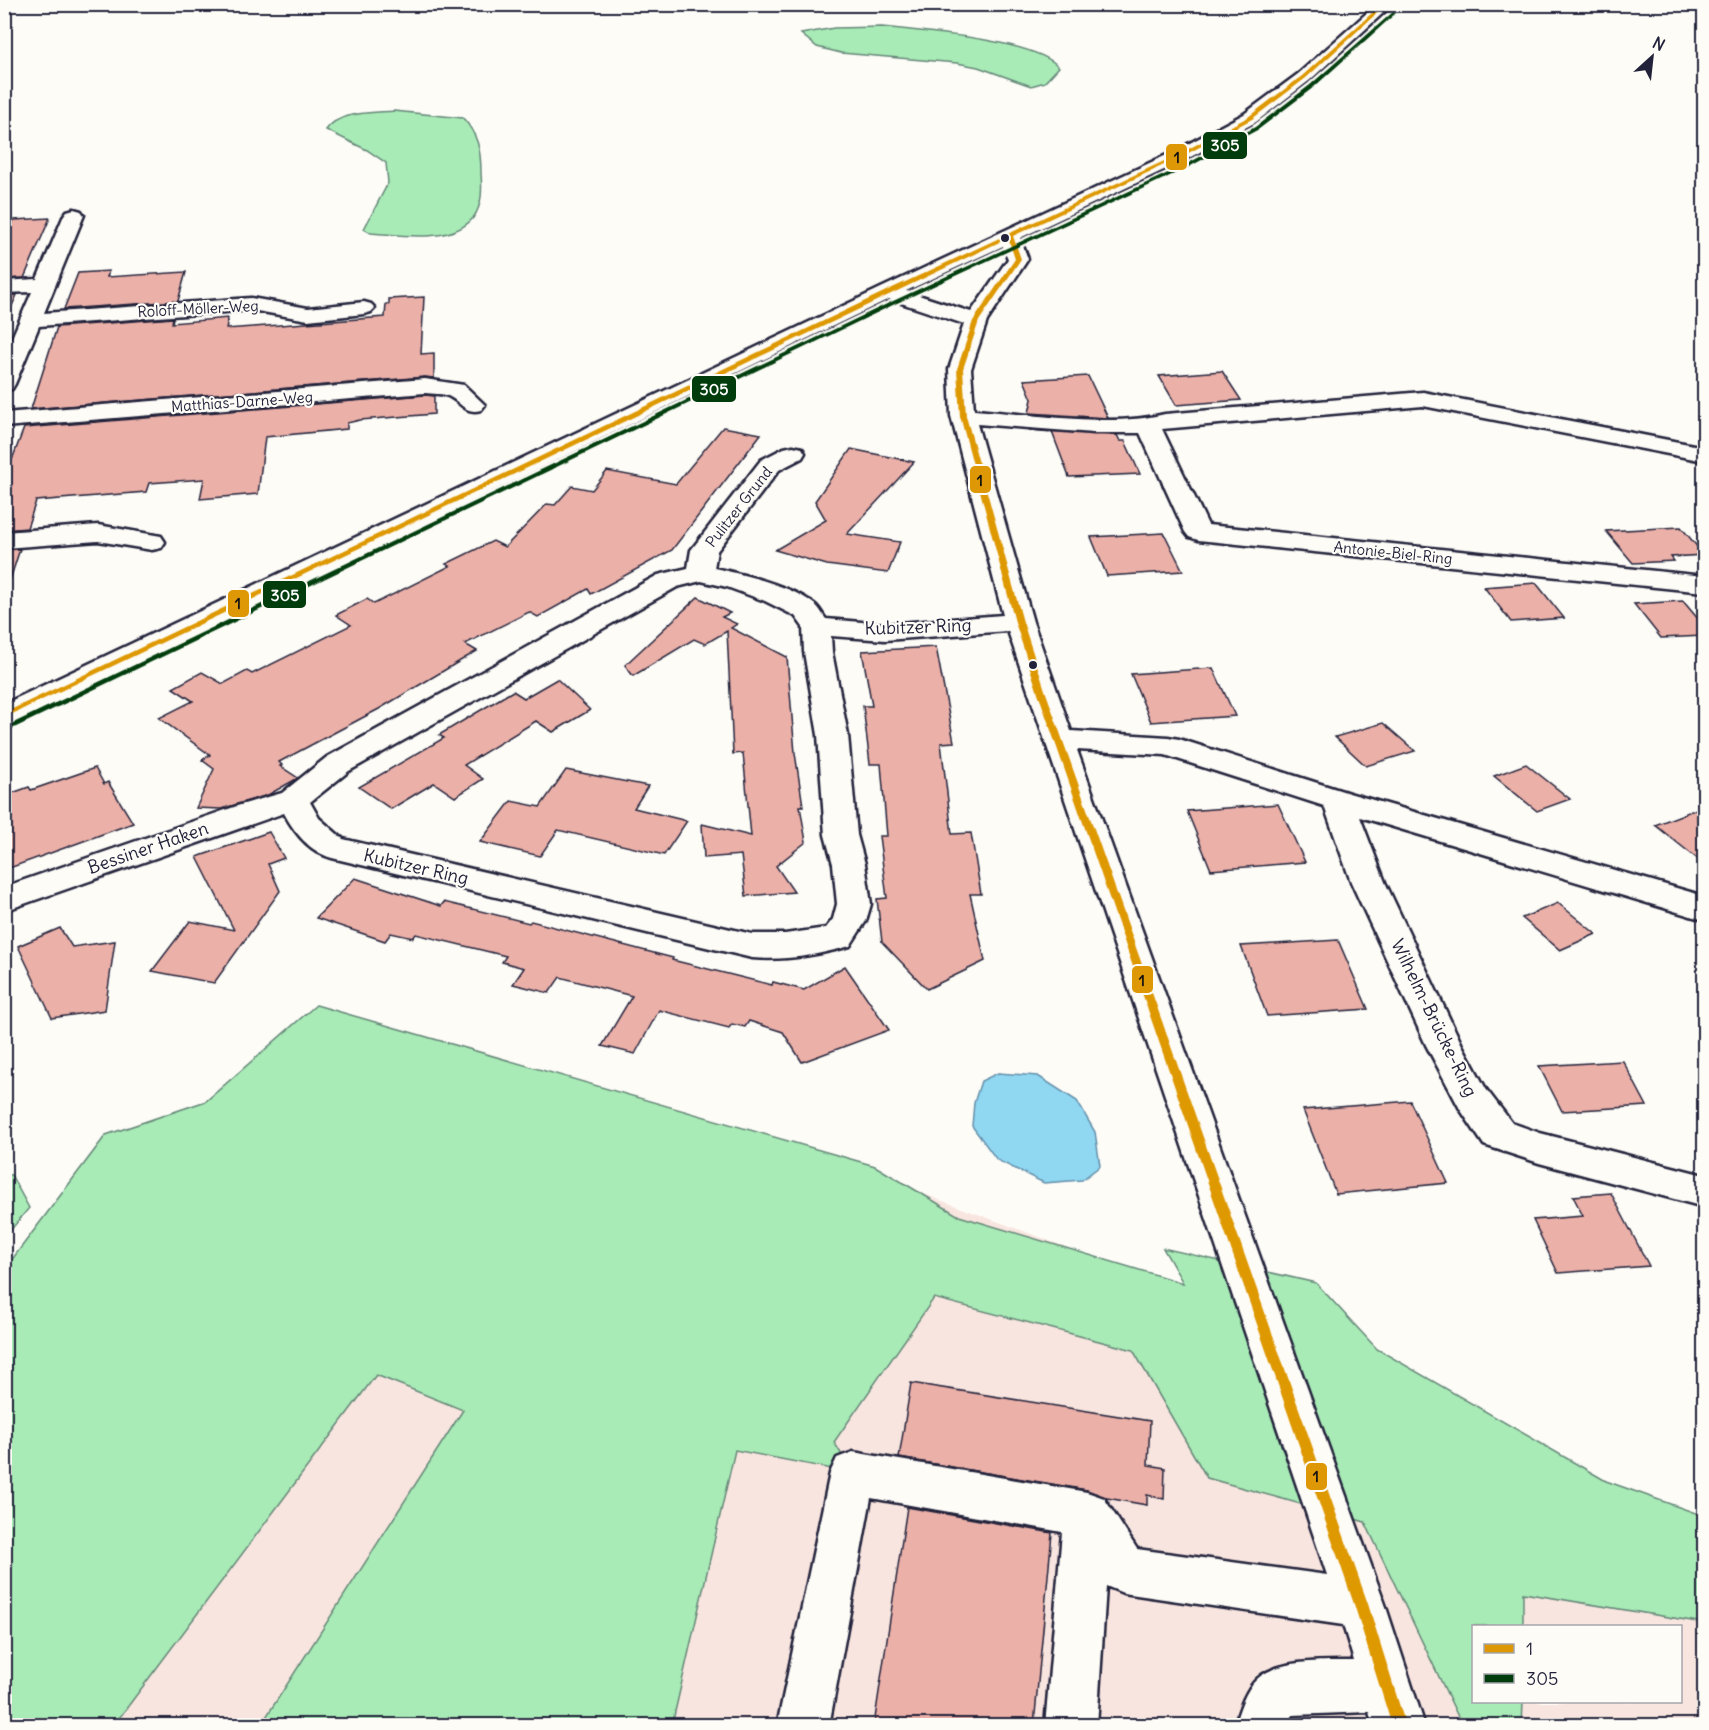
<svg xmlns="http://www.w3.org/2000/svg" width="1709" height="1730" viewBox="0 0 1709 1730" font-family="Delius,sans-serif">
	<rect width="100%" height="100%" fill="#fdfcf7"/>
	<filter id="ink" filterUnits="userSpaceOnUse"><feTurbulence type="fractalNoise" baseFrequency=".0167" numOctaves="2"/><feDisplacementMap in="SourceGraphic" scale="12" xChannelSelector="R" yChannelSelector="G"/><feConvolveMatrix kernelMatrix="1 2 1 2 8 2 1 2 1" color-interpolation-filters="sRGB"/></filter>
	<g filter="url(#ink)">
		<path fill="#f8e5df" fill-rule="evenodd" d="M873,1175L1417,1378L1607,1495L1704,1533V1725H5L4,1355ZM1474,1626H1680V1702H1474Z"/>
		<g fill="#a8ebb6" stroke="#658678" stroke-width="1.5">
			<path d="M882,27C920,31 1035,40 1059,67L1045,82L1031,86L978,67L957,63L841,53L817,47L801,34L834,28Z"/>
			<path d="M394,111L463,118C478,135 481,150 481,173C482,187 483,205 473,218C452,244 400,235 371,233L364,229L388,183L386,163L367,150L326,130C338,111 374,113 394,111Z"/>
			<path d="M316,1005L875,1166L959,1216L1183,1283L1163,1248L1316,1283L1377,1349L1606,1481L1704,1516V1623L1523,1593V1626H1474V1702H1523L1522,1725H1462L1365,1522L1207,1478L1133,1350L934,1298L834,1442L853,1473L735,1450L672,1725H261L463,1410L376,1375L114,1725H5L4,1270L106,1135L206,1101Z"/>
			<path d="M5,1174L11,1175L29,1208L5,1237Z"/>
		</g>
		<path fill="#90d7f2" stroke="#648fa9" stroke-width="1.5" d="M998,1073L1038,1076L1077,1101L1095,1132L1100,1166L1082,1180L1044,1183L997,1160L972,1126L974,1103L981,1081Z"/>
		<g fill="#ebb0a8" stroke="#22223b" stroke-width="1.5">
			<path d="M50,218L24,278L4,279V239L14,220Z"/>
			<path d="M109,271L107,277L186,272L178,301L64,309L78,273Z"/>
			<path d="M4,295H17L4,323Z"/>
			<path d="M424,297L421,354L434,353V378L425,377L31,409L57,327L173,318L172,323L228,318L226,329L385,317L386,304H389V299Z"/>
			<path d="M1222,371L1241,400L1176,405L1159,376Z"/>
			<path d="M1088,376L1108,418L1029,413L1032,399L1024,380Z"/>
			<path d="M425,395L434,396V414L360,420L347,423V429L265,437L258,494L200,499L204,479L149,483L146,492L36,501L27,528L4,530V481L24,428Z"/>
			<path d="M723,427L761,434L672,550L591,594L588,589L538,617L529,612L465,644L477,651L379,709L279,762L282,765L280,766L298,778L268,795L221,809L196,808L214,769L202,760L210,755L159,718L193,701L173,688L202,672L223,684L247,671L252,674L351,625L336,615L367,599L374,604L450,566L446,564L493,541L505,547L547,504L555,505L572,486L592,490L607,471L676,484Z"/>
			<path d="M1029,430L1117,435L1120,441H1125L1140,474L1069,477L1052,432Z"/>
			<path d="M851,449L914,462L847,534L900,542L888,573L827,565L775,550L826,520L815,501Z"/>
			<path d="M1681,527L1704,555L1671,557L1674,561L1633,563L1606,531Z"/>
			<path d="M1164,533L1183,571L1107,576L1091,537Z"/>
			<path d="M20,549L10,580L4,579V550Z"/>
			<path d="M1536,583L1564,618L1511,622L1484,587Z"/>
			<path d="M698,597L730,613L722,617L737,624L731,628L787,657L795,753L803,806H800L806,842L776,866L794,892L746,896L741,855L704,858L702,824L751,836L743,753L733,754L727,631L705,644L694,639L633,676L625,665Z"/>
			<path d="M1683,601L1704,626V636L1661,638L1634,604Z"/>
			<path d="M936,647L954,742L941,743L952,834L971,833L981,894H970L985,961L927,989L882,942L877,899L887,898L879,836H887L881,764H870L863,706H872L862,651Z"/>
			<path d="M1213,668L1235,716L1151,722L1131,674Z"/>
			<path d="M557,679L590,710L553,732L536,721L464,765L483,779L455,797L434,783L391,809L359,787L444,738L439,735L513,691L524,698Z"/>
			<path d="M1383,723L1415,751L1366,766L1335,737Z"/>
			<path d="M1526,764L1570,799L1537,811L1494,776Z"/>
			<path d="M95,768L104,784L108,782L133,823L4,870V796L29,787L31,790Z"/>
			<path d="M566,770L648,786L634,808L687,821L664,855L558,830L540,856L480,842L511,801L540,807Z"/>
			<path d="M1278,804L1305,862L1211,870L1187,811Z"/>
			<path d="M1704,806V864L1655,825Z"/>
			<path d="M269,832L284,858L268,864L280,891L214,983L152,971L190,921L234,930L197,857Z"/>
			<path d="M355,878L441,906L444,902L529,923L531,921L673,958L672,960L772,985L773,982L804,990L845,966L889,1030L802,1062L783,1032L749,1021L745,1027L732,1024L729,1028L659,1010L635,1054L602,1046L632,996L560,977L549,993L513,984L524,968L502,962L506,956L416,934L413,938L391,933L385,941L316,918Z"/>
			<path d="M1558,903L1596,934L1560,950L1522,918Z"/>
			<path d="M60,928L72,947L115,941L105,1010L52,1018L18,946Z"/>
			<path d="M1338,940L1368,1009L1267,1016L1241,946Z"/>
			<path d="M1623,1061L1647,1106L1562,1111L1539,1066Z"/>
			<path d="M1410,1101L1448,1183L1336,1194L1303,1110Z"/>
			<path d="M1611,1193L1649,1266L1558,1273L1533,1220L1583,1216L1573,1196Z"/>
			<path d="M911,1383L1150,1421L1148,1465L1165,1468L1164,1499L1147,1495V1505L1107,1498L1087,1490L899,1458Z"/>
			<path d="M907,1507L1052,1533L1034,1725H874Z"/>
		</g>
		<g fill="none" stroke-linecap="round" stroke-linejoin="round">
			<defs>
				<g id="minor">
					<path d="M1377,4H1393L1310,80L1256,122L1185,160L1020,238L1028,259L987,321L971,369L974,410C1032,414 1109,428 1165,414L1423,392L1704,447V461L1423,406L1162,429L1208,525L1704,576V592L1198,540L1189,537L1185,532L1140,433H1094L977,424L1033,622L1071,731L1168,737L1179,739L1349,793L1704,896V920L1360,817L1385,882L1462,1045L1486,1089L1512,1123L1540,1133L1704,1175V1207L1539,1163L1484,1145L1460,1109L1426,1045L1351,882L1324,806L1165,755L1077,750L1385,1604L1425,1726H1373L1369,1712L1293,1715L1285,1726H1234C1239,1711 1245,1690 1257,1679C1278,1659 1326,1661 1354,1661L1343,1625L1123,1593L1106,1586L1097,1726H1045L1062,1532L871,1498L829,1726H777L830,1473L837,1458L853,1452L1087,1492L1104,1498L1137,1549L1327,1575L1008,631L885,640L831,636L832,652L848,735L857,835L865,864L871,904L866,921L850,946C818,955 786,961 752,958L332,858C310,852 294,832 284,813L4,911V887L237,806L282,793L327,757L658,575L688,568L691,550L761,460L784,448L793,446L802,448L805,453L802,458L779,470L717,551L714,568C742,574 792,586 814,604C819,607 822,614 826,619L885,624L1003,615L951,416L949,369L964,324L889,299L15,722L4,725V704L881,288L1173,152L1244,114L1298,74ZM1003,246L1008,259L971,312L906,291ZM701,581L727,587L765,601L795,616L803,627L804,652L818,735L825,835L833,864L837,904L833,919L826,928L785,934H752L343,839L319,818L310,802L349,771L677,587Z"/>
					<path d="M74,209L81,211L84,215L44,313L251,298L308,308L364,302L371,304L375,308L371,312L364,314L308,320L251,310L39,326L15,384L12,389L4,391V356L32,292L4,293V281L37,279L64,215L67,211Z"/>
					<path d="M425,379L464,385L485,405L481,410C465,414 463,404 450,397C444,393 432,394 425,393L4,427V413Z"/>
					<path d="M98,525L161,536L165,542L161,548L152,550L98,541L4,548V532Z"/>
				</g>
			</defs>
			<use href="#minor" stroke="#22223b" stroke-width="5"/>
			<use href="#minor" fill="#fdfcf7" fill-rule="evenodd"/>
			<defs>
				<path id="bus-1" d="M1382,4H1387L1306,78L1252,119L1181,157L1013,236L1021,259L979,321L963,369L966,416L1023,622L1045,690L1368,1604L1406,1726H1392L1354,1604L1037,690L1015,622L960,416L957,369L973,321L1015,259L1008,238L4,718V713L886,291L1177,155L1248,117L1302,76Z"/>
				<path id="bus-2" d="M1393,12L1396,13L1314,87L1259,129L1187,168L895,304L12,729H6L5,727L891,302L1183,166L1255,127L1310,85Z"/>
			</defs>
			<use href="#bus-1" stroke="#fdfcf7" stroke-width="5"/>
			<use href="#bus-2" stroke="#fdfcf7" stroke-width="5"/>
			<use href="#bus-1" fill="#de9806" fill-rule="evenodd"/>
			<use href="#bus-2" fill="#003c0c" fill-rule="evenodd"/>
		</g>
	</g>
	<g fill="#22223b" stroke="#fdfcf7" stroke-width="2">
		<circle cx="1005" cy="238" r="5"/>
		<circle cx="1033" cy="665" r="5"/>
	</g>
	<g text-anchor="middle" stroke-width="4.5" stroke-linejoin="round" paint-order="stroke">
		<g font-size="15" fill="#22223b" stroke="#fdfcf7">
			<text transform="translate(198 309) rotate(-3)" y="5">Roloff-Möller-Weg</text>
			<text transform="translate(242 402) rotate(-4)" y="5">Matthias-Darne-Weg</text>
			<text transform="translate(739 507) rotate(-52)" y="5">Pulitzer Grund</text>
			<text transform="translate(1393 553) rotate(6)" y="5">Antonie-Biel-Ring</text>
		</g>
		<g font-size="18" fill="#22223b" stroke="#fdfcf7">
			<text transform="translate(918 627) rotate(-2)" y="6">Kubitzer Ring</text>
			<text transform="translate(148 848) rotate(-19)" y="6">Bessiner Haken</text>
			<text transform="translate(416 867) rotate(13)" y="6">Kubitzer Ring</text>
			<text transform="translate(1434 1018) rotate(64)" y="6">Wilhelm-Brücke-Ring</text>
		</g>
	</g>
	<g stroke="#fdfcf7" stroke-width="2">
		<rect x="1202" y="131" width="46" height="29" rx="6" fill="#003c0c"/>
		<rect x="1165" y="143" width="23" height="28" rx="6" fill="#de9806"/>
		<rect x="691" y="375" width="46" height="28" rx="6" fill="#003c0c"/>
		<rect x="969" y="465" width="23" height="29" rx="6" fill="#de9806"/>
		<rect x="262" y="580" width="45" height="29" rx="6" fill="#003c0c"/>
		<rect x="227" y="589" width="23" height="29" rx="6" fill="#de9806"/>
		<rect x="1131" y="965" width="23" height="29" rx="6" fill="#de9806"/>
		<rect x="1305" y="1462" width="23" height="29" rx="6" fill="#de9806"/>
	</g>
	<g font-size="16" text-anchor="middle" font-weight="bold" fill="#fff">
		<text x="1225" y="151">305</text>
		<text x="714" y="395">305</text>
		<text x="285" y="601">305</text>
	</g>
	<g font-size="16" text-anchor="middle" font-weight="bold" fill="#111">
		<text x="1177" y="163">1</text>
		<text x="980" y="486">1</text>
		<text x="238" y="609">1</text>
		<text x="1142" y="986">1</text>
		<text x="1316" y="1482">1</text>
	</g>
	<rect width="1709" height="1730" fill="none" stroke="#fdfcf7" stroke-width="24"/>
	<rect x="12" y="12" width="1685" height="1706" fill="none" stroke="#22223b" stroke-width="2" filter="url(#ink)"/>
	<rect x="1472" y="1625" width="210" height="78" fill="#fdfcf7" stroke="#a5a5ac" stroke-width="1.5"/>
	<rect x="1484" y="1644" width="30" height="9" fill="#de9806" stroke="#a5a5ac" stroke-width="1.5"/>
	<text x="1526" y="1655" font-size="18" fill="#22223b">1</text>
	<rect x="1484" y="1674" width="30" height="9" fill="#003c0c" stroke="#a5a5ac" stroke-width="1.5"/>
	<text x="1526" y="1685" font-size="18" fill="#22223b">305</text>
	<g transform="translate(1652 57) rotate(27)" stroke="#fdfcf7" stroke-width="4.5" paint-order="stroke">
	<path d="M0-4.5L10 22L0 15L-10 22Z" fill="#22223b"/>
	<text y="-9" font-size="16" font-weight="bold" text-anchor="middle" fill="#22223b">N</text>
	</g>
</svg>
